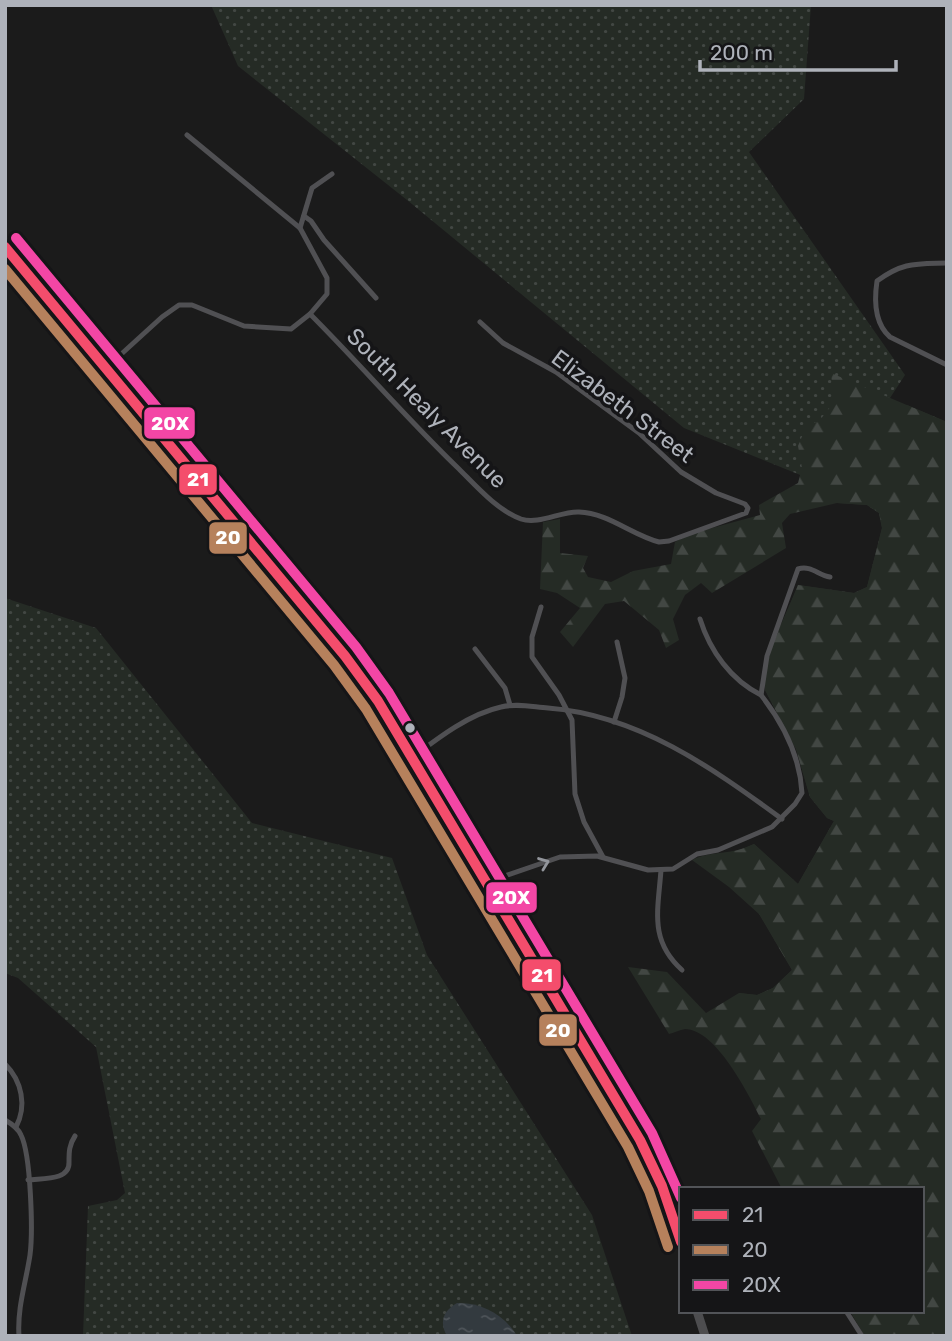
<svg xmlns="http://www.w3.org/2000/svg" width="952" height="1341" viewBox="0 0 952 1341" font-family="Rubik,sans-serif">
	<defs>
		<pattern id="grass-dots" width="8" height="8" patternUnits="userSpaceOnUse" patternTransform="scale(1.75)"><rect width="8" height="8" fill="#252b25"/><path d="M2 2h.1M6 6h.1" fill="none" stroke="#424743" stroke-width="1.8" stroke-linecap="round"/></pattern>
		<pattern id="forest-firs" width="22" height="20" patternUnits="userSpaceOnUse" patternTransform="scale(1.75)"><rect width="22" height="20" fill="#252b25"/><path d="M5 1l3.5 6h-7zM16 11l3.5 6h-7z" fill="#424743"/></pattern>
		<pattern id="water-ripples" width="26" height="14" patternUnits="userSpaceOnUse" patternTransform="scale(1.75)"><rect width="26" height="14" fill="#333a3f"/><path d="M2 4q2-2 4 0t4 0M15 11q2-2 4 0t4 0" fill="none" stroke="#4e5459"/></pattern>
	</defs>
	<rect width="100%" height="100%" fill="#1b1b1b"/>
	<g fill="url(#grass-dots)">
		<path d="M211,5H811L804,99L749,152L905,375L843,470L907,405L947,422V1330L865,1336L850,1311H922V1189L739,993L757,995L773,988L792,970L743,886L719,854L737,851L754,844L798,884L834,821L827,818L810,797L796,749L765,690L771,649L798,585L854,593L867,587L882,528L879,513L867,505L837,503L830,487L684,428L407,200L238,66Z"/>
		<path d="M5,598L96,628L252,823L392,858L427,955L592,1215L632,1336H83L88,1206L117,1200L125,1193L96,1047L18,978L5,973Z"/>
	</g>
	<path fill="url(#forest-firs)" d="M831,373L947,422V1336H865L850,1311H922V1189H782L752,1131L761,1119C749,1095 716,1029 685,1029C680,1030 673,1033 669,1034L628,967L667,972L706,1013L739,993L757,995L773,988L792,970L759,914L729,887L692,860C712,850 730,856 754,844L798,884L834,821L827,818L810,797L796,749L765,690C764,652 785,619 798,585L854,593L867,587L882,528L879,513L867,505L837,503L790,514L782,523L786,548L712,593L701,583L685,595L673,619L679,640L666,648L659,630L624,601L605,604L573,647L560,632L580,608L557,593L540,589L543,522L560,519V553L588,556L583,568L588,577L611,582L633,571L671,564L675,542L690,534L760,515L759,505L798,483L802,468L798,446L806,427L820,420L834,402Z"/>
	<path fill="url(#water-ripples)" d="M457,1303C481,1302 505,1315 517,1336H447C439,1322 443,1311 457,1303Z"/>
	<g fill="none" stroke-linecap="round" stroke-linejoin="round">
		<g stroke="#505053" stroke-width="5">
			<path d="M304,216L311,221L324,240L376,298"/>
			<path d="M300,228L312,188L332,174"/>
			<path d="M947,263C915,264 903,262 877,281C874,301 874,323 890,337L947,365"/>
			<path d="M310,314C361,365 407,419 459,469C477,487 497,510 521,519C539,525 561,511 579,512C608,513 632,535 659,542L669,541L746,513L748,508L745,504L716,493L681,472L639,433L556,372L503,343L480,322"/>
			<path d="M106,368L162,317L179,305H192L244,326L291,329L310,314L327,294V278L300,228L187,135"/>
			<path d="M541,607L532,637V657L559,695L572,720L575,794L584,822L603,857"/>
			<path d="M700,619C710,651 731,680 761,695"/>
			<path d="M475,649L505,688L510,705"/>
			<path d="M614,722L622,697L625,678L617,642"/>
			<path d="M413,757C438,738 469,714 501,707C516,703 533,707 548,708C638,715 711,767 782,819"/>
			<path d="M661,870C658,911 649,940 682,970"/>
			<path d="M487,882L560,857L597,856L648,870L673,869L697,854L718,850L772,827L795,804L802,793C800,757 783,723 761,695L767,656L798,569C811,565 818,575 830,577"/>
			<path d="M5,1064C22,1081 27,1106 16,1127"/>
			<path d="M5,1120C12,1124 18,1128 21,1135C31,1155 33,1232 30,1255C26,1282 17,1308 19,1336"/>
			<path d="M28,1180C42,1178 70,1181 69,1162C69,1152 69,1145 75,1136"/>
			<path d="M846,1311L862,1336"/>
		</g>
		<g stroke="#4d4d4f" stroke-width="9">
			<path d="M5,247L345,656L378,701L640,1140L662,1186L681,1243"/>
			<path d="M697,1311L705,1336"/>
		</g>
		<defs>
			<path id="bus-1" d="M5,247L345,656L378,701L640,1140L662,1186L681,1242"/>
			<path id="bus-2" d="M5,269L334,665L366,709L628,1147L649,1191L668,1247"/>
			<path id="bus-3" d="M16,238L356,647L389,693L652,1133L681,1198"/>
		</defs>
		<use href="#bus-1" stroke="#151517" stroke-width="16"/>
		<use href="#bus-2" stroke="#151517" stroke-width="16"/>
		<use href="#bus-3" stroke="#151517" stroke-width="16"/>
		<use href="#bus-1" stroke="#f44d6c" stroke-width="10"/>
		<use href="#bus-2" stroke="#b6815c" stroke-width="10"/>
		<use href="#bus-3" stroke="#f346a5" stroke-width="10"/>
	</g>
	<defs><path id="oneway-chevron" d="M-2-3.5L2.5 0L-2 3.5" fill="none" stroke-width="1.6" stroke-linecap="round" stroke-linejoin="round" transform="scale(1.75)"/></defs>
	<use stroke="#92959b" href="#oneway-chevron" transform="translate(544 863) rotate(-21)"/>
	<circle fill="#aeb2ba" stroke="#151517" stroke-width="2.5" cx="410" cy="728" r="6"/>
	<g text-anchor="middle" stroke-width="7" stroke-linejoin="round" paint-order="stroke">
		<g font-size="23" fill="#aeb2ba" stroke="#151517">
			<text transform="translate(623 406) rotate(37)" y="8">Elizabeth Street</text>
			<text transform="translate(427 408) rotate(45)" y="8">South Healy Avenue</text>
		</g>
	</g>
	<g stroke="#151517" stroke-width="2.5">
		<rect x="143" y="406" width="53" height="34" rx="7" fill="#f346a5"/>
		<rect x="178" y="463" width="40" height="33" rx="7" fill="#f44d6c"/>
		<rect x="208" y="521" width="40" height="34" rx="7" fill="#b6815c"/>
		<rect x="485" y="881" width="53" height="33" rx="7" fill="#f346a5"/>
		<rect x="521" y="958" width="41" height="34" rx="7" fill="#f44d6c"/>
		<rect x="538" y="1013" width="40" height="34" rx="7" fill="#b6815c"/>
	</g>
	<g font-size="19" text-anchor="middle" font-weight="bold" fill="#fff">
		<text x="170" y="430">20X</text>
		<text x="198" y="486">21</text>
		<text x="228" y="544">20</text>
		<text x="511" y="904">20X</text>
		<text x="542" y="982">21</text>
		<text x="558" y="1037">20</text>
	</g>
	<rect width="952" height="1341" fill="none" stroke="#aeb2ba" stroke-width="14"/>
	<rect x="679" y="1187" width="245" height="126" fill="#151517" stroke="#525458" stroke-width="2"/>
	<rect x="693" y="1210" width="35" height="10" fill="#f44d6c" stroke="#525458" stroke-width="2"/>
	<text x="742" y="1222" font-size="21" fill="#aeb2ba">21</text>
	<rect x="693" y="1245" width="35" height="10" fill="#b6815c" stroke="#525458" stroke-width="2"/>
	<text x="742" y="1257" font-size="21" fill="#aeb2ba">20</text>
	<rect x="693" y="1280" width="35" height="10" fill="#f346a5" stroke="#525458" stroke-width="2"/>
	<text x="742" y="1292" font-size="21" fill="#aeb2ba">20X</text>
	<path d="M700 60v10h196v-10" fill="none" stroke="#aeb2ba" stroke-width="3.5"/>
	<text x="710" y="60" font-size="21" fill="#aeb2ba" stroke="#151517" stroke-width="5" paint-order="stroke">200 m</text>
</svg>
